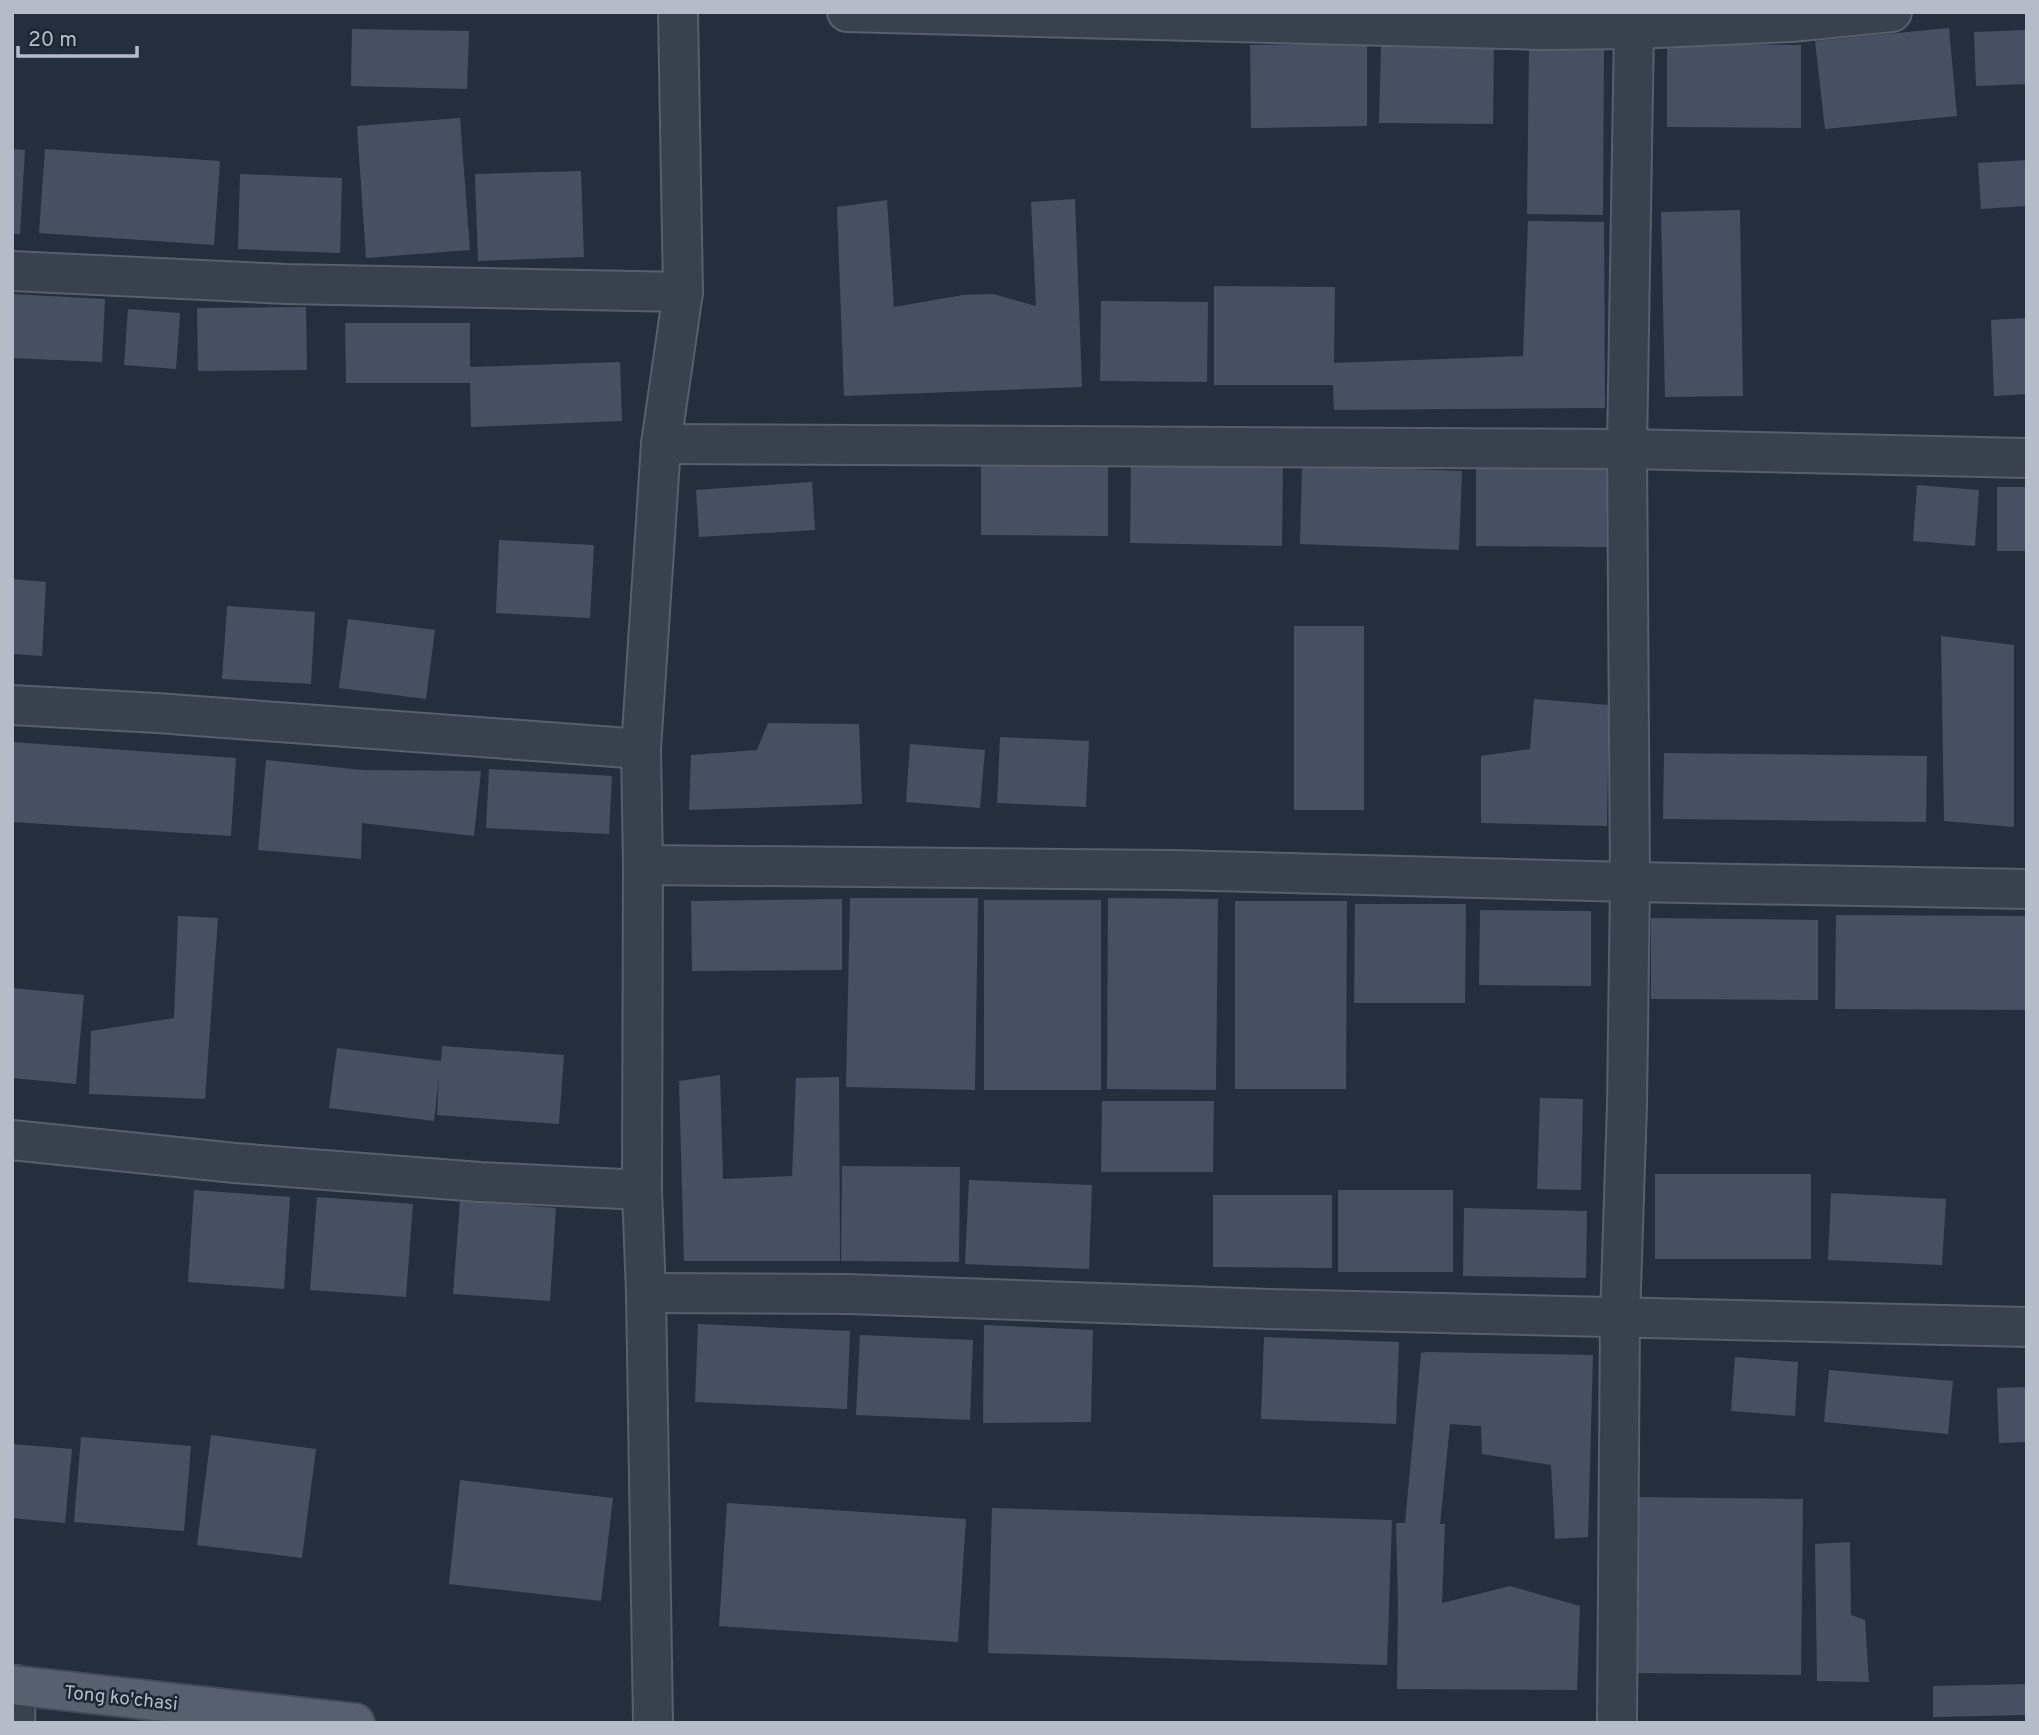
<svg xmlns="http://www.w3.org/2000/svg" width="2039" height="1735" viewBox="0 0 2039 1735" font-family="Overpass,sans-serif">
	<rect width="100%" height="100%" fill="#242f3e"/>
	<g fill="#455162">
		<path d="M1949,28L1957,116L1825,129L1815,41Z"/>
		<path d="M352,29L469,31L467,89L351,86Z"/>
		<path d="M2027,30V84L1976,86L1974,32Z"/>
		<path d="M1367,44V126L1251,128L1250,45Z"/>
		<path d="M1667,44L1801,45V128L1667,127Z"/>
		<path d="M1381,46H1494L1493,124L1379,123Z"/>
		<path d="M1529,46L1604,47L1603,215L1527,214Z"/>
		<path d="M460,118L470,250L366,258L357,126Z"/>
		<path d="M12,149L25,150L20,234H12Z"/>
		<path d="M45,149L220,161L214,245L39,233Z"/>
		<path d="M2027,160V206L1981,209L1978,163Z"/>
		<path d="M581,171L584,257L478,261L475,174Z"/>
		<path d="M240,174L342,178L340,253L238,249Z"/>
		<path d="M1075,199L1082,387L844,396L837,207L887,200L894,307L963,295L993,294L1036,306L1031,202Z"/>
		<path d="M1740,210L1743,396L1665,397L1661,212Z"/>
		<path d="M1528,221L1604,222L1605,408L1334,410L1333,385H1214V286L1335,287L1334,363L1523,356Z"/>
		<path d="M12,294L105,299L102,362L12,358Z"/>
		<path d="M1101,301L1208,302L1207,382L1100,381Z"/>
		<path d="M306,307L307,370L198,371L197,308Z"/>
		<path d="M128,309L180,313L176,369L124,365Z"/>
		<path d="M2027,318V394L1994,396L1991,320Z"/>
		<path d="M345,323H470V367L620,362L622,421L471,427L470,383H346Z"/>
		<path d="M1131,461L1283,464L1282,546L1130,543Z"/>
		<path d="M981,462H1108V536L981,535Z"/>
		<path d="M1302,465L1462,471L1459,550L1300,544Z"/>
		<path d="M1476,468L1607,469V547L1476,546Z"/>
		<path d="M812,482L815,530L699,537L696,490Z"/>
		<path d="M1917,485L1979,490L1975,546L1913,541Z"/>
		<rect x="1997" y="487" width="30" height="64"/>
		<path d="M499,540L594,545L590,618L496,613Z"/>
		<path d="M12,579L46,582L42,656L12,654Z"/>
		<path d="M227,606L315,612L311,684L222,679Z"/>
		<path d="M348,619L435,630L426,699L339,688Z"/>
		<rect x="1294" y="626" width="70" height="184"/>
		<path d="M1941,636L2014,645V827L1944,821Z"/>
		<path d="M1534,699L1609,705L1607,826L1481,823V756L1530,749Z"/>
		<path d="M768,723L859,724L862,804L689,810L691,755L757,750Z"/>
		<path d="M1000,737L1089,741L1086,807L997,803Z"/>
		<path d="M12,742L236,758L231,836L12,822Z"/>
		<path d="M910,744L985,750L980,808L906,802Z"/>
		<path d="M1664,753L1927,756L1926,822L1663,819Z"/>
		<path d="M266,760L363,770L481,771L474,836L362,823L361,859L258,850Z"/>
		<path d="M489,769L612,776L609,834L486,828Z"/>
		<path d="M850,898H978L975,1090L846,1087Z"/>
		<path d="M1108,898L1218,899L1216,1090L1107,1089Z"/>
		<path d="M842,899V970L692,971L691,901Z"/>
		<rect x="984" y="900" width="117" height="190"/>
		<path d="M1235,901H1347L1346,1089H1235Z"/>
		<path d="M1355,904H1466L1465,1003H1354Z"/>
		<path d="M1480,910L1591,911V986L1479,985Z"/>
		<path d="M1836,915L2027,916V1010L1835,1009Z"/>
		<path d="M178,916L218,918L205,1099L89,1094L91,1031L174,1018Z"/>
		<path d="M1651,918L1818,920V1000L1651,999Z"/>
		<path d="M12,988L84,995L76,1084L12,1078Z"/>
		<path d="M442,1046L564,1055L559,1124L437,1115L439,1077L434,1121L329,1108L337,1048L441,1061Z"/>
		<path d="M720,1075L723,1179L792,1176L796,1078L839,1077L840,1261H684L679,1081Z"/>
		<path d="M1540,1098L1583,1099L1581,1190L1537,1189Z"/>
		<path d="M1102,1101H1214L1213,1172H1101Z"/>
		<path d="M842,1166L960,1167L959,1262L841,1261Z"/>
		<rect x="1655" y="1174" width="156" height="85"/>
		<path d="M969,1180L1092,1185L1089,1269L965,1264Z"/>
		<path d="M194,1190L290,1197L284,1289L188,1282Z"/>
		<rect x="1338" y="1190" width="115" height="82"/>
		<path d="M1831,1193L1946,1199L1942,1265L1828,1260Z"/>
		<path d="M1213,1195H1332V1268L1213,1267Z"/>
		<path d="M317,1197L413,1204L406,1297L310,1290Z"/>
		<path d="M460,1201L556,1208L550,1301L453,1294Z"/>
		<path d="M1464,1208L1587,1211L1586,1278L1463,1276Z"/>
		<path d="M698,1324L850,1331L847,1409L695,1402Z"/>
		<path d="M984,1325L1093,1330L1091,1422L983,1423Z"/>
		<path d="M860,1335L973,1340L970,1420L856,1415Z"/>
		<path d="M1264,1337L1399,1342L1396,1424L1261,1419Z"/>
		<path d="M1427,1352L1593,1355L1588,1537L1555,1539L1551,1465L1482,1454L1481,1426L1450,1424L1440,1524H1445L1442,1603L1510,1586L1580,1606L1577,1690L1397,1689L1398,1603L1396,1523H1405L1421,1353Z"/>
		<path d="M1735,1357L1798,1362L1795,1416L1731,1411Z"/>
		<path d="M1829,1370L1953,1381L1948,1434L1824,1422Z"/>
		<path d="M2027,1387V1442L1999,1443L1997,1388Z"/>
		<path d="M211,1435L316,1449L302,1558L197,1545Z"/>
		<path d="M81,1437L191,1446L184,1531L74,1522Z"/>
		<path d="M12,1444L72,1449L65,1523L12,1518Z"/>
		<path d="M460,1480L613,1498L601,1601L449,1584Z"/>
		<path d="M1637,1497L1803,1499L1801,1675L1635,1673Z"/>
		<path d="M727,1503L966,1519L958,1642L719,1626Z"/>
		<path d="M992,1508L1392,1520L1387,1665L988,1653Z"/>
		<path d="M1850,1542L1851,1615L1865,1620L1869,1682L1817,1681L1815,1544Z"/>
		<path d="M2027,1684V1715L1933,1717V1686Z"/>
	</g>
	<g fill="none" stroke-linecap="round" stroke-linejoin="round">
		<defs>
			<g id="minor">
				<path d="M847,12L1541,30L1634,29L1791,22L1892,12"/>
				<path d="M12,271L286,284L683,292"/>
				<path d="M661,444L1627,449L2027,458"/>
				<path d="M12,705L157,713L641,749"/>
				<path d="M643,865L1174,870L1630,882L2027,889"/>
				<path d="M12,1140L235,1163L480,1182L642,1190"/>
				<path d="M646,1293L849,1294L1270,1309L2027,1327"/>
				<path d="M15,1723L16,1685"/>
				<path d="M653,1723L646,1293L642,1190L643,865L641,749L661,444L683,292L678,12"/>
				<path d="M1617,1723L1620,1319L1627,1105L1630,882L1627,449L1634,29"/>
			</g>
			<path id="major" d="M12,1685L355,1723"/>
		</defs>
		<use href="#minor" stroke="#565f6c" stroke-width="42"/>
		<use href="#major" stroke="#414a57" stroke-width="42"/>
		<use href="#minor" stroke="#38414e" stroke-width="38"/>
		<use href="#major" stroke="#56606e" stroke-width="38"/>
	</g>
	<g text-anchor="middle" stroke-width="5" stroke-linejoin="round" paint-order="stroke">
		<g font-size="19" fill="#b4bcc9" stroke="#1d2633">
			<text transform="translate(121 1697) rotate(6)" y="7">Tong ko'chasi</text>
		</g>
	</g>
	<rect width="2039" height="1735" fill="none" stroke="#b4bcc9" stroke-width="28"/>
	<path d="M18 46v10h119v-10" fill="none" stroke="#b4bcc9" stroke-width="3.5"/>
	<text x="28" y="46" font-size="21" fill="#b4bcc9" stroke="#1d2633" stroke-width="5" paint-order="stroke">20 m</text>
</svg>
